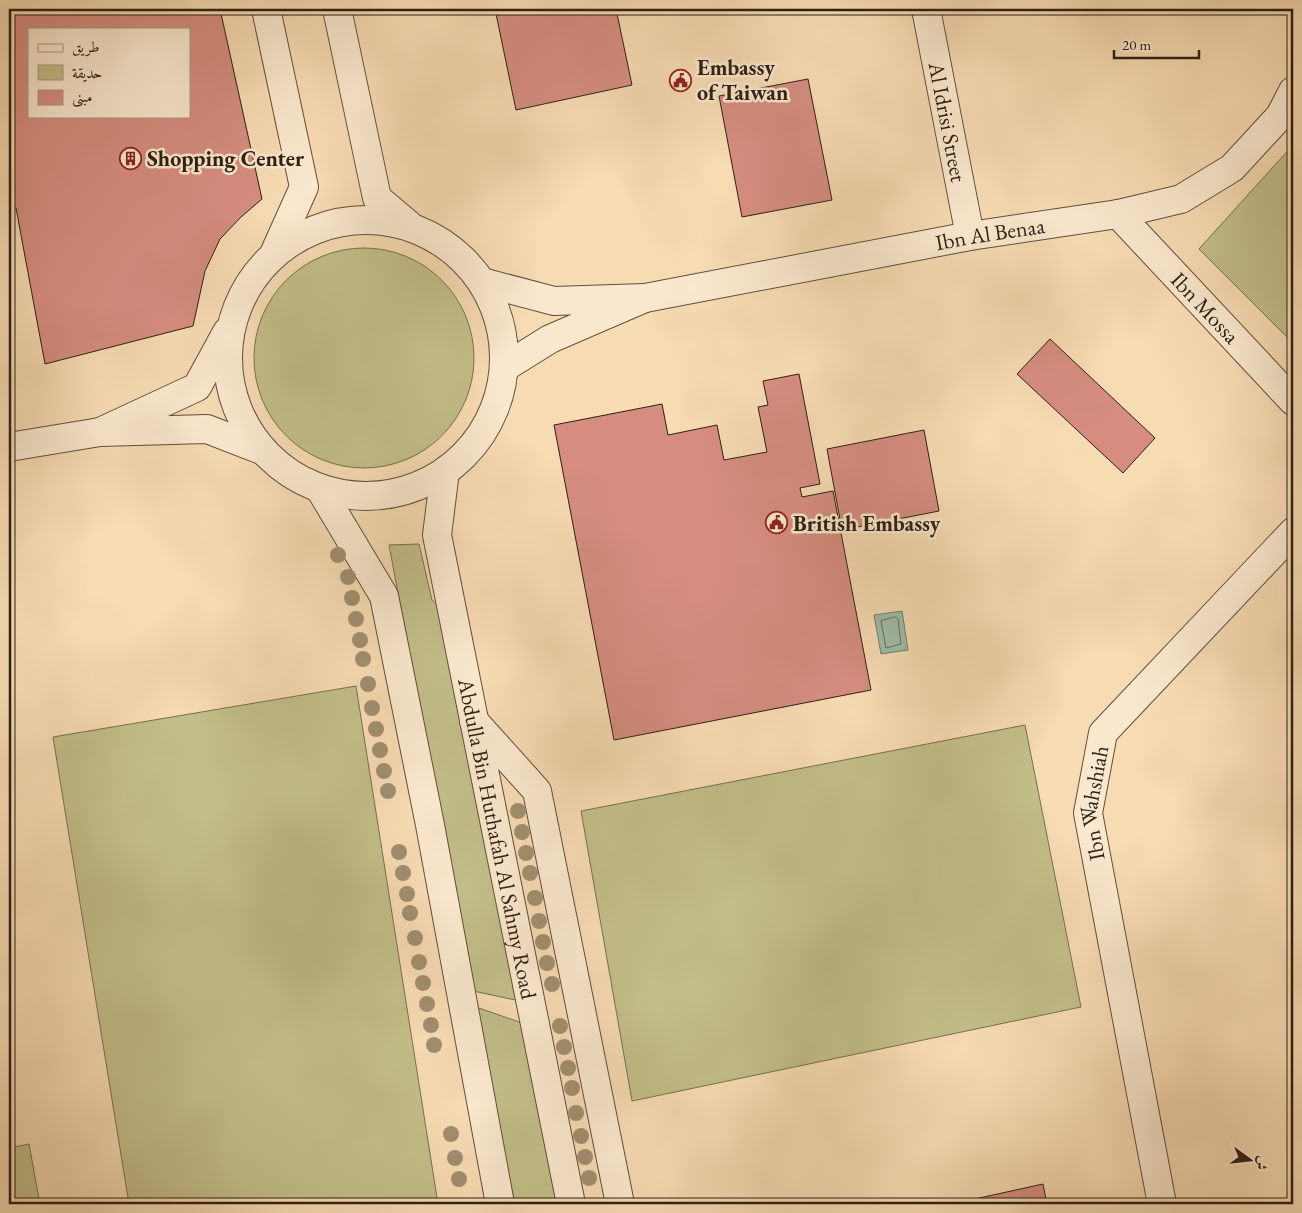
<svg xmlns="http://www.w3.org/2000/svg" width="1302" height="1213" viewBox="0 0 1302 1213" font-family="'EB Garamond',Amiri,serif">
	<rect width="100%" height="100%" fill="#f7dbb3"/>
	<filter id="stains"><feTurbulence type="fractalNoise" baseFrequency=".004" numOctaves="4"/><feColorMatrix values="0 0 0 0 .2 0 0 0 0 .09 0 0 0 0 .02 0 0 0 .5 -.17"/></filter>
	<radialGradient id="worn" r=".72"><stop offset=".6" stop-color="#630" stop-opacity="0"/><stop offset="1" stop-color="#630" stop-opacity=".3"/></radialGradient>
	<g fill="#c2be89" stroke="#786f4f">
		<path d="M1293,145V343L1199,249Z"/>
		<circle cx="364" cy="358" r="110"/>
		<path d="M419,544L432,600L443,609L520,1001L473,991L389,545Z"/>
		<path d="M356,686L438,1204H129L53,737Z"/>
		<path d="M1025,725L1081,1007L632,1101L581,811Z"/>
		<path d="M473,1006L525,1024L561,1204H513Z"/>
		<path d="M29,1144L40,1204H9V1148Z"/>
	</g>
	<path fill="#9ebca7" stroke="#717e6d" d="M902,611L908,650L881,654L874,615Z"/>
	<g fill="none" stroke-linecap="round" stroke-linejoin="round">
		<path stroke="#666e5e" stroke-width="1" d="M895,617L898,619L901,644L886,648L881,621Z"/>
	</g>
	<g fill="#d68d80" stroke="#2d2015" fill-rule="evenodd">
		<path d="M9,9H220L262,199L241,217L220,239L205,271L193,326L45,364L16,208L9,210ZM29,29H189V116H29Z"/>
		<path d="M495,9H616L632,85L516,110Z"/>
		<path d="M808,79L832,200L742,217L719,96Z"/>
		<path d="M1050,339L1155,438L1123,473L1017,374Z"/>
		<path d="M799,374L820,484L800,488L802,497L833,491L871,690L614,740L554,425L662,404L668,435L717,425L724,460L767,452L758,407L768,405L763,381Z"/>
		<path d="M924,430L939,511L842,530L827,449Z"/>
		<path d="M1043,1184L1047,1204H952Z"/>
	</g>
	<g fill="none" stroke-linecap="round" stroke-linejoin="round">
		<defs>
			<g id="minor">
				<path d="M266,9L304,187L274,254"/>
				<path d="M337,9L377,198L409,225"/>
				<path id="s1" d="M926,9L970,236"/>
				<path id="s2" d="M1118,214L1293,401"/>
				<circle cx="366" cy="358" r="138"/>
				<path d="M482,282L554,301L645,298L550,339L505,367"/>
				<path id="s3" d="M645,298L970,236L1118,214L1181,199L1232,168L1280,116L1293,91"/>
				<path d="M227,332L197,387L100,432L207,429L264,451"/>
				<path d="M9,447L100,432"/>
				<path id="s4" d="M445,471L437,535L571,1204"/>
				<path d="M320,489L384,596L430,825L500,1204"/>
				<path d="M474,721L537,791L620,1204"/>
				<path id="s5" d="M1162,1204L1088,813L1103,733L1293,532"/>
			</g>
		</defs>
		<use href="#minor" stroke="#604f3c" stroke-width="30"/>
		<use href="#minor" stroke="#fae8ce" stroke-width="28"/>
	</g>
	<g fill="#a18e6f">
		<circle cx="338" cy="555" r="8"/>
		<circle cx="348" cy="577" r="8"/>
		<circle cx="352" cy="598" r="8"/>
		<circle cx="356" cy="619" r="8"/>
		<circle cx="360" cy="640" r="8"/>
		<circle cx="363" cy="659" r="8"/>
		<circle cx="368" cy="684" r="8"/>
		<circle cx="372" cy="708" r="8"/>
		<circle cx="376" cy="729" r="8"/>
		<circle cx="380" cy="750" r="8"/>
		<circle cx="384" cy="771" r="8"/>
		<circle cx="388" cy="791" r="8"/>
		<circle cx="518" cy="811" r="8"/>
		<circle cx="522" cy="832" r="8"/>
		<circle cx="399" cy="852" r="8"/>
		<circle cx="526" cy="853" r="8"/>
		<circle cx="403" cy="873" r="8"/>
		<circle cx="530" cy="873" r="8"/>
		<circle cx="407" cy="894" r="8"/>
		<circle cx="535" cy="898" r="8"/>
		<circle cx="410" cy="913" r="8"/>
		<circle cx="539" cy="921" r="8"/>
		<circle cx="415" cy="938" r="8"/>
		<circle cx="543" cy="942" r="8"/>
		<circle cx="419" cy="962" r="8"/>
		<circle cx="547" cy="963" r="8"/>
		<circle cx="423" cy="983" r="8"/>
		<circle cx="552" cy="984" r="8"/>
		<circle cx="427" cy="1004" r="8"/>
		<circle cx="431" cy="1025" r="8"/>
		<circle cx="560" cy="1026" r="8"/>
		<circle cx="434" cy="1045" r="8"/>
		<circle cx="564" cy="1047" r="8"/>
		<circle cx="568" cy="1068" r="8"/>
		<circle cx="572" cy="1088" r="8"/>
		<circle cx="576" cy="1113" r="8"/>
		<circle cx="451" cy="1134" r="8"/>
		<circle cx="581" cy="1136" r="8"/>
		<circle cx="585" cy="1157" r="8"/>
		<circle cx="455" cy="1158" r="8"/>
		<circle cx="589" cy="1178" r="8"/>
		<circle cx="459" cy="1179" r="8"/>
	</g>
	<defs>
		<symbol id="civic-ring" viewBox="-11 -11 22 22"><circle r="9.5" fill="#fae8ce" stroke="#8f2418" stroke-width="1.5"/><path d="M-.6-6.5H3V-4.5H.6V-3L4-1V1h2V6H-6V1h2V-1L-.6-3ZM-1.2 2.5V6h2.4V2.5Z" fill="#8f2418"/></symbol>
		<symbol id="building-ring" viewBox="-11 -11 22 22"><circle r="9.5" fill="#fae8ce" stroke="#8f2418" stroke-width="1.5"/><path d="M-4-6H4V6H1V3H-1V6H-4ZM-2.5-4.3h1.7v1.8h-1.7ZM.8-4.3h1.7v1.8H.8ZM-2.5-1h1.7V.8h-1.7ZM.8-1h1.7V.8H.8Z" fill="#8f2418"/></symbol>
	</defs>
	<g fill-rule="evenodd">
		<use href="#civic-ring" x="668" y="68" width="25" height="25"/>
		<use href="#building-ring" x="118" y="146" width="25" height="25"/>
		<use href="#civic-ring" x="764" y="510" width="25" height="25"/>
	</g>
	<g text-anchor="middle" stroke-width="5" stroke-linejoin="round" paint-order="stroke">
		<g font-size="22" font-weight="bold" fill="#2d2015" stroke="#fae8ce" text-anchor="start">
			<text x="697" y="75">Embassy<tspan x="697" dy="25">of Taiwan</tspan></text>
			<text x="147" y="166">Shopping Center</text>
			<text x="793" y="531">British Embassy</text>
		</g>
		<g font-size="22" fill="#2d2015" stroke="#fae8ce">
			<text dy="8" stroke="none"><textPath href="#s1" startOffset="115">Al Idrisi Street</textPath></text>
			<text dy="8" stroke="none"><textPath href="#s3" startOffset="351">Ibn Al Benaa</textPath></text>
			<text dy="8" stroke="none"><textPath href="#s2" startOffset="128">Ibn Mossa</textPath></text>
			<text dy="8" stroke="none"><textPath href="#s5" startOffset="408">Ibn Wahshiah</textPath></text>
			<text dy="8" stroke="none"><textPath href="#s4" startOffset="374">Abdulla Bin Huthafah Al Sahmy Road</textPath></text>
		</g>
	</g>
	<rect width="1302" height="1213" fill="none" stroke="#f7dbb3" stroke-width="30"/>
	<rect x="10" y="10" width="1282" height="1193" fill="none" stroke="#2d2015" stroke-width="2.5"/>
	<rect x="15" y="15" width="1272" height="1183" fill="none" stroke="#2d2015"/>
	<rect x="28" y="28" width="162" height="90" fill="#fae8ce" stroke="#a89884"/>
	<rect x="38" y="44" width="25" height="8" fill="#fae8ce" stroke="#a89884"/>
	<text x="72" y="52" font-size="15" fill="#2d2015">طريق</text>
	<rect x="38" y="65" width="25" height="15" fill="#c2be89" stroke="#a89884"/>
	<text x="72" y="78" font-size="15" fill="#2d2015">حديقة</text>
	<rect x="38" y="90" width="25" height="15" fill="#d68d80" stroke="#a89884"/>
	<text x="72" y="102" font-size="15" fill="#2d2015">مبنى</text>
	<g transform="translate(1250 1160) rotate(105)" stroke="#fae8ce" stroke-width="4" paint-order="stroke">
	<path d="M0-4L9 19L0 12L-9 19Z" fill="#2d2015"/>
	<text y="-8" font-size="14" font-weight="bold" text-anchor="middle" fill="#2d2015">ش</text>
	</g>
	<path d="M1114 50v8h85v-8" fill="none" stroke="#2d2015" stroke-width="2.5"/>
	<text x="1122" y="50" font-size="15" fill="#2d2015" stroke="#fae8ce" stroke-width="4" paint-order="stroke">20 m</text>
	<rect width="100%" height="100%" filter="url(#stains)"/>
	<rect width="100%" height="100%" fill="url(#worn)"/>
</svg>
